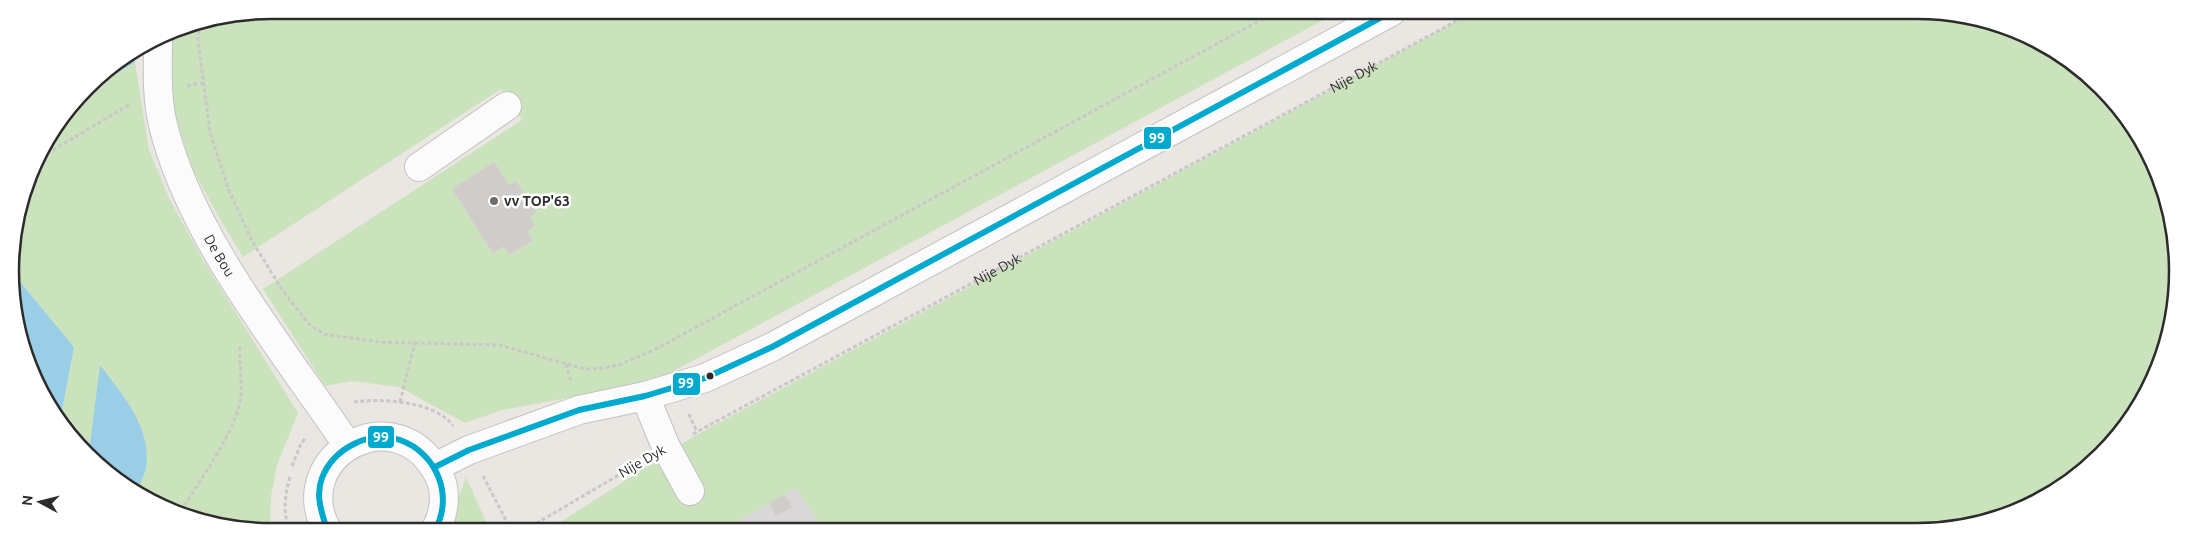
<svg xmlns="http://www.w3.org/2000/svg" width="2188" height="542" viewBox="0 0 2188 542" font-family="Ubuntu,sans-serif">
	<rect width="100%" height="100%" fill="#eae6e2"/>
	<g fill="#dad7d9">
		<path d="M796,488L823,530H722Z"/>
		<path d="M691,519L697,530H673Z"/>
	</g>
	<g fill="#cbe3bd">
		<path d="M271,10L1340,11L668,374L633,386L502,410L465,423L399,387L352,381L325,386L263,289L522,120L501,89L243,257L221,221L192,168L173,109L169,61L170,31Z"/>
		<path d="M1474,12H1951L2048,45L2124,112L2169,204L2176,305L2151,387L2101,456L2032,505L1951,530H823L796,488L722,530H697L691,520L673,530H548L693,437Z"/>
		<path d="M135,62L149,150L170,200L202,258L298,413L277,465L271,497L270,527L267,530H237L140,497L136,494L145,469L101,366L89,452L64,430L60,421L74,347L12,272L11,254L37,155L84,94Z"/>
		<path d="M466,477L487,524L476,530H447Z"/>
	</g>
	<g fill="#9acee7">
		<path d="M135,53V62L84,94L99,75Z"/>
		<path d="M12,272L74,347L60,421L19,339Z"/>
		<path d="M100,365C123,396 152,427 146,468C144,476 139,485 136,494L89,452Z"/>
	</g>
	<g fill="#cfccc9" stroke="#d5d2ce">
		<path d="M494,162L509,185L516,181L536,212L530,217L535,226L527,231L533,240L509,255L504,246L493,253L452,189Z"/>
		<path d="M784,495L792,507L776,516L769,503Z"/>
	</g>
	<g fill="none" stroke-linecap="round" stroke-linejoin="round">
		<defs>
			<g id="minor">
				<path id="s2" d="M158,38C158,67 156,96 163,125C191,239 283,349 348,446"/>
				<path d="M419,167L507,106"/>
				<path d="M645,396L666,447L690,491"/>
				<path d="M435,467L469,450L579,410L645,396L705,378L772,347L1391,12"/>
				<path d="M327,530C286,455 400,392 440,478C447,493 444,516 435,530"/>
			</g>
		</defs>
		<use href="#minor" stroke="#c3c2c2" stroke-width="30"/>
		<g stroke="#c8c8c7" stroke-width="3" stroke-dasharray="4 2.5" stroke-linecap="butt">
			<path d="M199,24L198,41L210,132L228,188L252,241L283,291L309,324L324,334L380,342L499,345L585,369L604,368L619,365L656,349L1277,11"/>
			<path d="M187,86L203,83"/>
			<path d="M36,160L129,105"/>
			<path d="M566,364L571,383"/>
			<path d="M354,402C381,398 436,401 453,426"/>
			<path d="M400,402L415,342"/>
			<path d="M689,414L697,432"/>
			<path id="s1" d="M693,434L1473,12"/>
			<path d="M292,466L300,446L305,438"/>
			<path d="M483,476L511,530"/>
			<path d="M290,477C285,495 282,512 290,530"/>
			<path d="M181,511C199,481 239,428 241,394C242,379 239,363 240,347L242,346"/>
			<path d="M525,530L641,462"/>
		</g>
		<use href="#minor" stroke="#fcfbfb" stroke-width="28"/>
		<defs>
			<g id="bus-1">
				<path d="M435,467L469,450L579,410L645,396L705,378L772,347L1391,12"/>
				<path d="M327,530C322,513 315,496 322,478C333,449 370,429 400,440C437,453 454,496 435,530"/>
			</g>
		</defs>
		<use href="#bus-1" stroke="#fff" stroke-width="10"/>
		<use href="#bus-1" stroke="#00a9ce" stroke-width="6"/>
	</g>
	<circle fill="#6e6d6c" stroke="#fff" stroke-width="2" cx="494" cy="201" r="5"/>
	<circle fill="#2c2c2c" stroke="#fff" stroke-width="2" cx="710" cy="376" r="4.5"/>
	<g text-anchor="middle" stroke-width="5" stroke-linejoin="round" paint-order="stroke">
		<g font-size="14" fill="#2c2c2c" stroke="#fff">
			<text dy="5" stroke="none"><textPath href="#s1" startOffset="751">Nije Dyk</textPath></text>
			<text dy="5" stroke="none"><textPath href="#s2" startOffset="230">De Bou</textPath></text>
			<text dy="5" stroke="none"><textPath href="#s1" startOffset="346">Nije Dyk</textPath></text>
			<text transform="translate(642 461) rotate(-30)" y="5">Nije Dyk</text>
		</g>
		<g font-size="14" font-weight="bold" fill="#2c2c2c" stroke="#fff" text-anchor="start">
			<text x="504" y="206">vv TOP'63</text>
		</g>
	</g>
	<path d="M0 0H2188V542H0ZM271 19H1917A252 252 0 0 1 2169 271V271A252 252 0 0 1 1917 523H271A252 252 0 0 1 19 271V271A252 252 0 0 1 271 19Z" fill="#fff" fill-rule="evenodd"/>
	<path fill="none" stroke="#2c2c2c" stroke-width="2.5" d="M271 19H1917A252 252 0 0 1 2169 271V271A252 252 0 0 1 1917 523H271A252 252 0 0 1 19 271V271A252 252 0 0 1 271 19Z"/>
	<g stroke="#fff" stroke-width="2">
		<rect x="1143" y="126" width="29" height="24" rx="5" fill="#00a9ce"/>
		<rect x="672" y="372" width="29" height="24" rx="5" fill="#00a9ce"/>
		<rect x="367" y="425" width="28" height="24" rx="5" fill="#00a9ce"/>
	</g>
	<g font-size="14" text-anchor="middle" font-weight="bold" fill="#fff">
		<text x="1157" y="143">99</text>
		<text x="686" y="388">99</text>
		<text x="381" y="442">99</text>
	</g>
	<g transform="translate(40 502) rotate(277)" stroke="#ffffff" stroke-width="4" paint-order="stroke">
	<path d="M0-4L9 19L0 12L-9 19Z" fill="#2c2c2c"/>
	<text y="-8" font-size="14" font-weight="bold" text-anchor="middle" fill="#2c2c2c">N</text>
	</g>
</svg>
